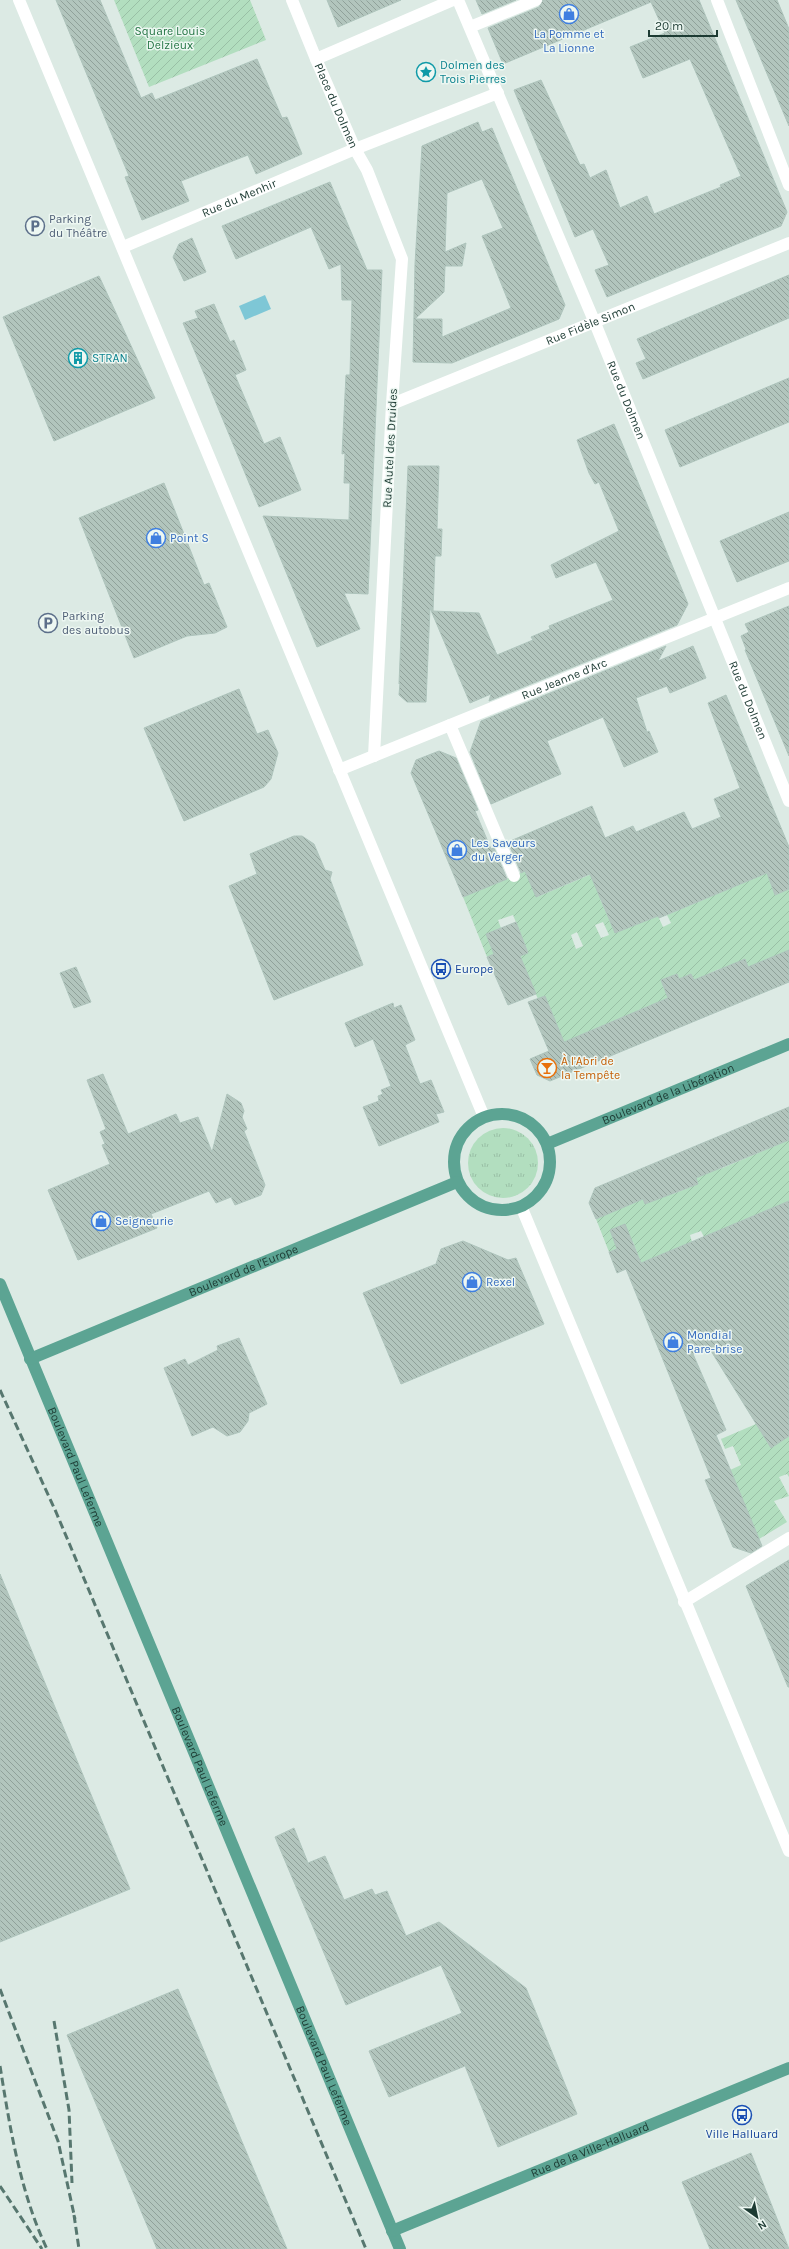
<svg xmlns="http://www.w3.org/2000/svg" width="789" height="2249" viewBox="0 0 789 2249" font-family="Karla,sans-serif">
	<defs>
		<pattern id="grass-tufts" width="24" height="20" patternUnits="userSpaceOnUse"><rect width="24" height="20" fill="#b2debf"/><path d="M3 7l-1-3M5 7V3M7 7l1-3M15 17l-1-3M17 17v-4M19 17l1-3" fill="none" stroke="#99bfa5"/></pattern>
		<pattern id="garden-furrows" width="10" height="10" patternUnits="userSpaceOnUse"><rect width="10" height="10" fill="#b2debf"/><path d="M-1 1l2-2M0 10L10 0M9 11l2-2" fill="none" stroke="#99bfa5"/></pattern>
		<pattern id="building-back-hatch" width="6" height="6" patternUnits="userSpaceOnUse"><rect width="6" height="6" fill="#b2c5bd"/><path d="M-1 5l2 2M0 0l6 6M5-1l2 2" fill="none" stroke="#90a19a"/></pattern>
	</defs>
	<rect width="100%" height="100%" fill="#dceae4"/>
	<circle fill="url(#grass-tufts)" cx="503" cy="1163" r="35"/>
	<g fill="url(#garden-furrows)" fill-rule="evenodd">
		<path d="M114,0H250L266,40L149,87Z"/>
		<path d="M606,868L637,924L658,916L663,927L671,923L667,915L767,873L775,895L789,889V950L749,969H719L708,974L710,981L697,987L691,974L679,979L677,974L661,980L668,998L583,1034L560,1052L520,956L528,952L513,915L498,920L501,928L494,954L487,957L463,897L525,871L537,897ZM600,899L621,914L609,919ZM603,922L609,935L601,938L595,925ZM577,932L583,946L576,949L571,935Z"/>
		<path d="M789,1140V1201L704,1237L701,1231L690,1235L692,1242L641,1263L633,1242L609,1252L596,1219L643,1199L645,1204L668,1183L673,1194L698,1184L695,1176L718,1166L720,1169Z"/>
		<path d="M789,1413V1477L787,1474L779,1477L789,1496L774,1501L787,1522L759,1539L730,1470L741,1465L733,1446L725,1449L721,1439L756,1424L771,1447Z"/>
	</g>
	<path fill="#7ec7d6" d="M265,295L271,309L245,320L239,306Z"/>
	<g fill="url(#building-back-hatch)" stroke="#aec4bc" fill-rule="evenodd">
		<path d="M56,0H100L141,98L152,93L155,100L257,59L282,118L287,117L302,154L256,174L248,155L181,181L189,201L142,220L125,177L129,176Z"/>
		<path d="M327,0H401L338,27Z"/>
		<path d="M476,0H516L482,14Z"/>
		<path d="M543,0H699L787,212L781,226L607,297L595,270L609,265L593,229L575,237L514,90L541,80L580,165L584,164L590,178L606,170L620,208L647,196L654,214L721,187L720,185L741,176L690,59L643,78L630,47L665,33L651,2L503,64L488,28L539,7Z"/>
		<path d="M736,0H777L789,29V126Z"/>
		<path d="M478,122L482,132L492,128L565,305L559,319L452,363L413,362L415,264L422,146ZM482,179L503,228L482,236L511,308L442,337V319H415L444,292L445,266H462L466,243L445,252L447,193Z"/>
		<path d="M330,182L367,270H382L368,594L344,593L360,629L317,647L263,516L349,520L350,483H344L345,453L342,454L346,375H350L352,300H342L341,264L329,269L311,227L236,259L222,226Z"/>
		<path d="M192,238L206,272L184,281L173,257L179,244Z"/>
		<path d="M789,275V318L643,379L636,363L646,359L637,339Z"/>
		<path d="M99,276L155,398L54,441L3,317Z"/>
		<path d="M214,304L230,342L234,340L246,370L235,375L264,444L280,437L301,490L259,507L183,323L198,318L195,311Z"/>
		<path d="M789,378V422L680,467L665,430Z"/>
		<path d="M614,424L688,604L677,625L489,701L491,694L470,703L430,608L426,702H407L399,695L400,683L399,684L408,466H439L437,529H442L441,556H435L433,611L479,613L497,655L533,640L531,637L550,629L549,626L613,600L596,562L556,578L551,565L619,531L599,482L595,484L589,473L577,440Z"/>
		<path d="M164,483L204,585L209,583L227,627L215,633L187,636L134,658L79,518Z"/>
		<path d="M789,512V561L737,582L720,541Z"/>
		<path d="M789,606V756L745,650L746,649L741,636L749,632L745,624Z"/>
		<path d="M666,646L658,661L693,646L706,678L670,693L667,686L636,698L647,732L649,731L658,752L624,767L603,717L547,741L561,774L491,804L470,752L481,721Z"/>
		<path d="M239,689L257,734L268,730L278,753L271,779L264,787L184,821L144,728Z"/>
		<path d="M726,695L789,847V889L775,895L767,873L659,918L658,916L615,933L590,874L536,897L525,871L521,873L508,842L592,806L605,838L633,826L636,832L684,812L692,829L721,817L714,799L740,788L708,703Z"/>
		<path d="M439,751L456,758L478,810L475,811L491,849L494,848L507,879L463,897L411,773L416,760Z"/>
		<path d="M294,836H302L314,844L325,870L332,872L330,879L363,965L274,1000L229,886L257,874L250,854Z"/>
		<path d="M516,922L528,953L520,956L536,994L508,1005L487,957L494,954L486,934Z"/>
		<path d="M789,950V982L550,1081L537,1075L530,1059L549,1051L528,1002L545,996L564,1042L668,998L661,980L677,974L679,979L691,974L694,980L745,959L748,967Z"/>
		<path d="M76,967L91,1002L74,1008L60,973Z"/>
		<path d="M393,1003L394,1008L401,1005L415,1040L405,1045L420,1084L431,1080L444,1112L436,1114L439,1122L379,1146L363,1107L379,1101L378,1096L383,1094L381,1090L391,1086L373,1039L355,1047L345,1023Z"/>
		<path d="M103,1074L128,1134L176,1114L180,1123L198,1117L212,1152L227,1094L241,1103L244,1111L242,1117L247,1129L244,1131L265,1185L261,1195L235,1205L231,1197L216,1203L209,1191L151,1214L157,1228L78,1260L48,1190L110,1164L102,1145L105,1144L100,1132L106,1129L87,1080Z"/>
		<path d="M789,1107V1140L696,1178L698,1184L645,1204L643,1199L596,1219L589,1203L595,1188Z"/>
		<path d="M789,1201V1436L771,1448L708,1346L693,1354L726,1430L716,1435L762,1546L751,1553L733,1547L705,1480L711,1478L699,1448L626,1269L617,1273L609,1252L617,1249L610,1230L625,1224L641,1263Z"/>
		<path d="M463,1241L508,1260L516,1258L544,1324L401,1384L363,1293L436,1264L441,1249Z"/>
		<path d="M239,1338L267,1404L249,1413L248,1421L240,1432L227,1436L213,1427L192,1436L164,1368L185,1359L188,1365L218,1350L217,1346Z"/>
		<path d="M789,1560V1687H788L746,1586Z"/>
		<path d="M0,1574L130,1889L0,1942Z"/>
		<path d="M294,1828L308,1863L325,1856L344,1900L372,1889L375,1895L387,1891L406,1936L439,1922L526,1988L577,2114L498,2147L465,2066L389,2097L369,2051L462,2013L441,1965L346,2005L275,1837Z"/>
		<path d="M178,1989L287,2249H157L67,2035Z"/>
		<path d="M751,2153L789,2249H710L682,2182Z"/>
	</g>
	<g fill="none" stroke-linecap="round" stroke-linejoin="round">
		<g stroke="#fff" stroke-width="12">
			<path d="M19,0L484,1117"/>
			<path d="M292,0L316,59"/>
			<path id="s1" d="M453,0L316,59L355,149L498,93"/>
			<path id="s2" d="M458,0L595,323L789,801"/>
			<path d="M717,0L789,185"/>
			<path d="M470,27L536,0"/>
			<path id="s3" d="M123,247L355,149L367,170L402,259L392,404L374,756"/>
			<path id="s4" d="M392,404L789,243"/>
			<path d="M450,725L514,876"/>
			<path id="s5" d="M339,770L789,588"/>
			<path d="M521,1206L789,1851"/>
			<path d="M684,1602L789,1538"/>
		</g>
		<g stroke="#5ca493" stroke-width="12">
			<circle cx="502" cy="1162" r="48"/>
			<path id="s6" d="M547,1144L789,1044"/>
			<path id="s7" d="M0,1284L400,2249"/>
			<path id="s8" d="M30,1359L457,1182"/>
			<path id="s9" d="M392,2231L789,2068"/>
		</g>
		<g stroke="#57776f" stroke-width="3" stroke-dasharray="8 4" stroke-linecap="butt">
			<path d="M0,1390L56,1512L366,2249"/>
			<path d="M0,1989L58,2141L75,2219"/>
			<path d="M54,2021L69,2110L72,2183"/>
			<path d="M0,2066C10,2128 20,2192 47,2249"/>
			<path d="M0,2186L42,2249"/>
			<path d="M74,2215L79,2249"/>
		</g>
	</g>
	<defs>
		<symbol id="shop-ring" viewBox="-11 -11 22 22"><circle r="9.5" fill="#edf7f2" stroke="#3f7fe0" stroke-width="1.5"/><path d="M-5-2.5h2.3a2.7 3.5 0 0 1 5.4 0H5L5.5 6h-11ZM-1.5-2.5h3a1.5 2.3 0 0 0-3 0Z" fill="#3f7fe0"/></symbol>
		<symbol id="sight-ring" viewBox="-11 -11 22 22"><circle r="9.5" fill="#edf7f2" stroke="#0f9aa8" stroke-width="1.5"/><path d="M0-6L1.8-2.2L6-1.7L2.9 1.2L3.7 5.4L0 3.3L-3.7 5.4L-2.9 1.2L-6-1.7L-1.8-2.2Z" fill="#0f9aa8"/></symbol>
		<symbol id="parking-ring" viewBox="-11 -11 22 22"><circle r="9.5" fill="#edf7f2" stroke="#5c6f8a" stroke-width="1.5"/><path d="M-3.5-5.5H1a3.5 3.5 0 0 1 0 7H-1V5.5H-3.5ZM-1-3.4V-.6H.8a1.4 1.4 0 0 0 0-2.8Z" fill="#5c6f8a"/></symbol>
		<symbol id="building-ring" viewBox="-11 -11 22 22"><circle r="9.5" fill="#edf7f2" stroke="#0f9aa8" stroke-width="1.5"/><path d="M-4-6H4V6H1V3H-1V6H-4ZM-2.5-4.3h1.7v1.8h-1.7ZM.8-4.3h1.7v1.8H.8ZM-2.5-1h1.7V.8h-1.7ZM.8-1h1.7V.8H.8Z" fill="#0f9aa8"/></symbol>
		<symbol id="bus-ring" viewBox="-11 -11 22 22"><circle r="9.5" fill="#edf7f2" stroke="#1a4fb4" stroke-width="1.5"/><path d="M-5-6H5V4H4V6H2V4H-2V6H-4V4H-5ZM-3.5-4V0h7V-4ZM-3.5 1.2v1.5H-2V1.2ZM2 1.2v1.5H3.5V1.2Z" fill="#1a4fb4"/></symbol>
		<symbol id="bar-ring" viewBox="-11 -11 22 22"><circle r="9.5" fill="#edf7f2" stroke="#e8710a" stroke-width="1.5"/><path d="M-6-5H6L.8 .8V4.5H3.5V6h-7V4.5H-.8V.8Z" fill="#e8710a"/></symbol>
	</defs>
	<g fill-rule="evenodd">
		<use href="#shop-ring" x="558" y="3" width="22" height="22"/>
		<use href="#sight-ring" x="415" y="61" width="22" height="22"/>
		<use href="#parking-ring" x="24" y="215" width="22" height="22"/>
		<use href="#building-ring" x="67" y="347" width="22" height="22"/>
		<use href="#shop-ring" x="145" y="527" width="22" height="22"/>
		<use href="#parking-ring" x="37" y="612" width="22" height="22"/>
		<use href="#shop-ring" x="446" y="839" width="22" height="22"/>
		<use href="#bus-ring" x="430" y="958" width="22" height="22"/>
		<use href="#bar-ring" x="536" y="1057" width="22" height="22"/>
		<use href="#shop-ring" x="90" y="1210" width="22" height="22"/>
		<use href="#shop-ring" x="461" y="1271" width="22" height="22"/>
		<use href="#shop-ring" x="662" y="1331" width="22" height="22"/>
		<use href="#bus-ring" x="731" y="2104" width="22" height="22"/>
	</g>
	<g text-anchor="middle" stroke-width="3" stroke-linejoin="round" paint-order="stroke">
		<g font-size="12" fill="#247544" stroke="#edf7f2">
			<text x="170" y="35">Square Louis<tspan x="170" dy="14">Delzieux</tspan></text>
		</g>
		<g font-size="12" fill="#366cbe" stroke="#edf7f2" text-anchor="start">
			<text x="569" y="38" text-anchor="middle">La Pomme et<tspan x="569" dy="14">La Lionne</tspan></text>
			<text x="170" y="542">Point S</text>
			<text x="471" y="847">Les Saveurs<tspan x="471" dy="14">du Verger</tspan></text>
			<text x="115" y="1225">Seigneurie</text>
			<text x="486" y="1286">Rexel</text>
			<text x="687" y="1339">Mondial<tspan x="687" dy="14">Pare-brise</tspan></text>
		</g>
		<g font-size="12" fill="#0d838f" stroke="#edf7f2" text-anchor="start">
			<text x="440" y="69">Dolmen des<tspan x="440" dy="14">Trois Pierres</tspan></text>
			<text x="92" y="362">STRAN</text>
		</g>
		<g font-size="12" fill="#1d3b33" stroke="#edf7f2">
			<text dy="4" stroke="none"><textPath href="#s1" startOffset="200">Place du Dolmen</textPath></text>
			<text dy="4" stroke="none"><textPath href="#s3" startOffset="126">Rue du Menhir</textPath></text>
			<text dy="4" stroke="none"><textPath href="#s4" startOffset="214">Rue Fidèle Simon</textPath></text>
			<text dy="4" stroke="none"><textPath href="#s2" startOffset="434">Rue du Dolmen</textPath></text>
			<text transform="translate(390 448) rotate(-87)" y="4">Rue Autel des Druides</text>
			<text dy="4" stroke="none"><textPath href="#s5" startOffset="243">Rue Jeanne d'Arc</textPath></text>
			<text dy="4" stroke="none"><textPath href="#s2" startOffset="758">Rue du Dolmen</textPath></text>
			<text dy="4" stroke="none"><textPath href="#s6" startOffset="131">Boulevard de la Libération</textPath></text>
			<text dy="4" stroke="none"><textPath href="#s8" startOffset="231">Boulevard de l'Europe</textPath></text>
			<text dy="4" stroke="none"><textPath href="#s7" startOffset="198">Boulevard Paul Leferme</textPath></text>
			<text dy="4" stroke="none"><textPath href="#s7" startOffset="522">Boulevard Paul Leferme</textPath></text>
			<text dy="4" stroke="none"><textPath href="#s7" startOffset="846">Boulevard Paul Leferme</textPath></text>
			<text dy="4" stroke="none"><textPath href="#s9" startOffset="214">Rue de la Ville-Halluard</textPath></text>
		</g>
		<g font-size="12" fill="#4e5e75" stroke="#edf7f2" text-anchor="start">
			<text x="49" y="223">Parking<tspan x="49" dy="14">du Théâtre</tspan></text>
			<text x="62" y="620">Parking<tspan x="62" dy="14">des autobus</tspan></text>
		</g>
		<g font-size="12" fill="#164399" stroke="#edf7f2" text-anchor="start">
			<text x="455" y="973">Europe</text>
			<text x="742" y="2138" text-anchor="middle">Ville Halluard</text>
		</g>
		<g font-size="12" fill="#c56008" stroke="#edf7f2" text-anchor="start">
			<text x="561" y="1065">À l'Abri de<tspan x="561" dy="14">la Tempête</tspan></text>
		</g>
	</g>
	<g transform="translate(757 2217) rotate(147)" stroke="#edf7f2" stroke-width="3" paint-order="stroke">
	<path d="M0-3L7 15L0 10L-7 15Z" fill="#1d3b33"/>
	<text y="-6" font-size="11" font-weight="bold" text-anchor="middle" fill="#1d3b33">N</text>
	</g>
	<path d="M649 30v6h68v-6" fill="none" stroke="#1d3b33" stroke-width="2"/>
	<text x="655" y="30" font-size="12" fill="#1d3b33" stroke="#edf7f2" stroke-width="3" paint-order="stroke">20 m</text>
</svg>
